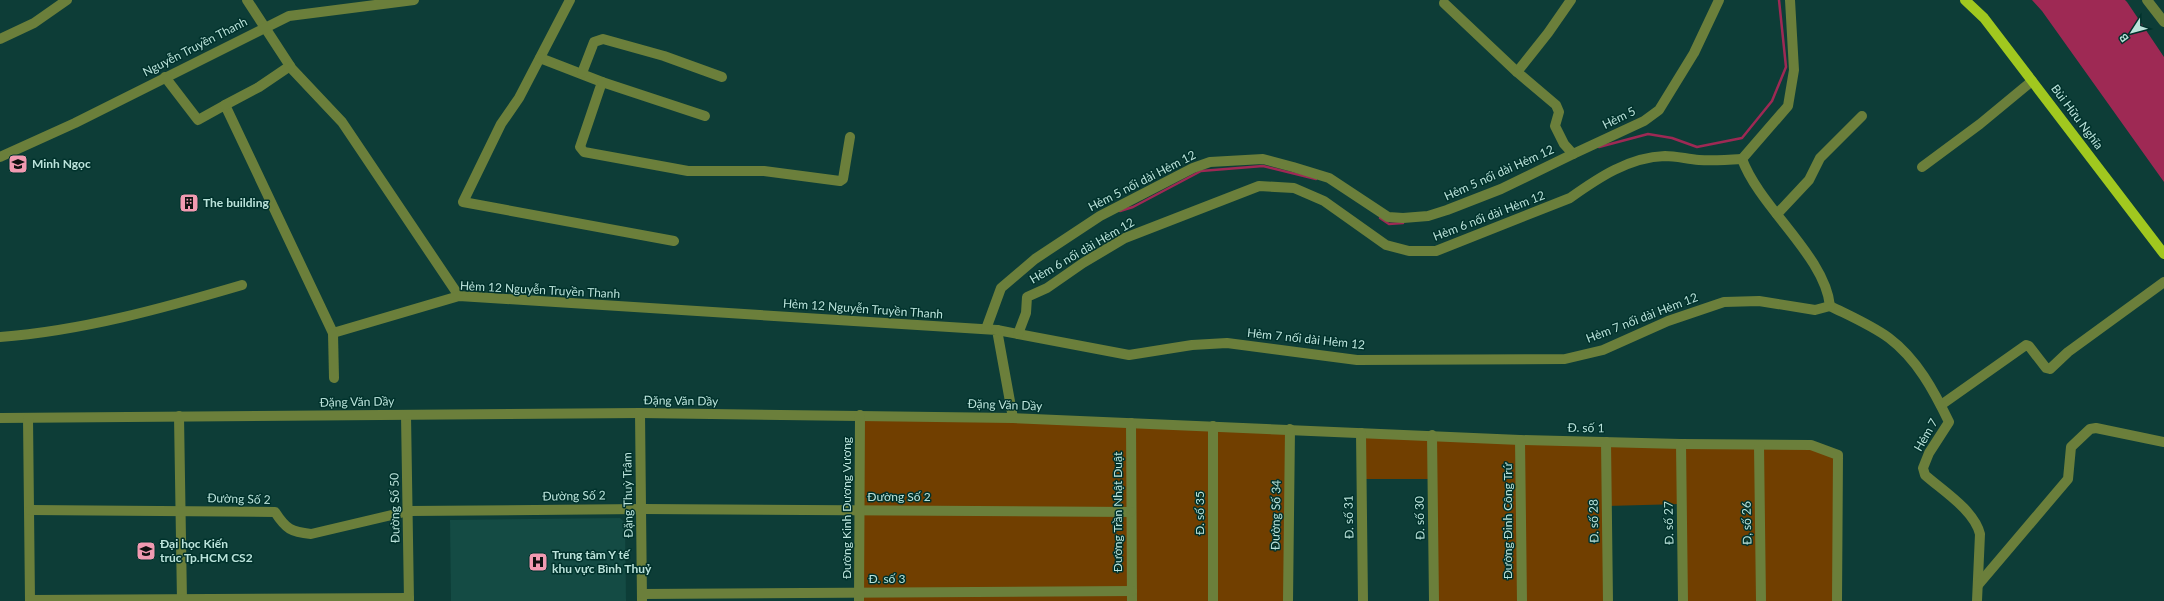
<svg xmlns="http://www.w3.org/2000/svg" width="2164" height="601" viewBox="0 0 2164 601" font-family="Lato,sans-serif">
	<rect width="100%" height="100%" fill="#0d3d37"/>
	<path fill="#144b44" d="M620,518L625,523L626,601H451L450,520Z"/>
	<g fill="#713f00">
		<path d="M860,415L1290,429L1288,601H859Z"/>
		<path d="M1361,433L1811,445L1838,455L1837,601H1683L1681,504L1607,506L1608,601H1434L1432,479H1362Z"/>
	</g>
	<path fill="#9e2954" d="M2032,0H2125L2127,2L2164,57V182L2042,11Z"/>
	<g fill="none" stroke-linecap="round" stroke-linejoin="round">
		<g stroke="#9e2954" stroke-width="2.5">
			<path d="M1599,147L1648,134L1672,138L1697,147L1742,138L1772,101L1786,67L1779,0"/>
			<path d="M1120,211L1133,207L1201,171L1263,166L1316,179"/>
			<path d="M1380,218L1389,224L1403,223"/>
		</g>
		<g stroke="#6b7f3b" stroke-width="10">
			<path d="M247,0L292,69L342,122L459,296"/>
			<path d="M570,0L519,98L501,124L463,202L674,241"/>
			<path d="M2147,0L2164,22"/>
			<path d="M1444,3L1517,72L1556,105L1559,112L1555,126L1564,144L1573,154L1644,121L1659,110L1694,53L1719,0"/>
			<path d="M0,39L34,23L67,0"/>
			<path d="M540,58L602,82L580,147L584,152L688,171H764L840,181L843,179L850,137"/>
			<path d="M1517,72L1548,33L1571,0"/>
			<path d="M582,73L594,42L603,39L664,56L722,77"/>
			<path d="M165,77L198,120L225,105L333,333L459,296L997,330L1013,418"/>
			<path d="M602,82L705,116"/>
			<path d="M225,105L259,87L290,66"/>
			<path d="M0,157L75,123L289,16L414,0"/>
			<path d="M1922,167L1980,124L2032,81"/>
			<path d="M1777,214L1809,180L1820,158L1862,116"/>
			<path d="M1830,306C1850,316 1871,325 1889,338C1917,359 1934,391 1949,422L1929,453L1923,468L1925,475C1943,491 1974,510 1980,534L1977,601"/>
			<path d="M986,329L1001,288L1035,259L1100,216L1193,168L1210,162L1263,159L1293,167L1329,178L1388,217L1403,218L1428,216L1447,210L1501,189L1573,154"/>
			<path d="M997,330L1129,355L1192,345L1227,343L1357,360L1565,359L1603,350L1668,321L1724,302L1759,301L1815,310L1830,306C1825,256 1760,208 1742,159L1788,106L1794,70L1790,0"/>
			<path d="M333,333L334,378"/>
			<path d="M1018,334L1026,313L1027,297L1047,288L1083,263L1125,238L1259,186L1294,188L1324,201L1386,245L1409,251H1436L1570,198C1598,178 1629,157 1665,156C1676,156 1687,159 1699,160C1713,161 1728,160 1742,159"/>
			<path d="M0,337C81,331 164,308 242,285"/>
			<path d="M1941,405L2026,345L2029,346L2046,368L2050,369L2068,352L2164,282"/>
			<path d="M640,413L642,601"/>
			<path d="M406,415L409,601"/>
			<path d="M179,416L182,601"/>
			<path d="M0,418L640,413L1013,418L1520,440L1681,444L1811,445L1838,455L1837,601"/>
			<path d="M28,418L30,601"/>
			<path d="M1131,423L1132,601"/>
			<path d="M1213,426V601"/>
			<path d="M1361,433L1363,601"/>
			<path d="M1432,435L1434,601"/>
			<path d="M1520,440L1522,601"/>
			<path d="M1606,442L1608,601"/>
			<path d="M1681,444L1683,601"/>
			<path d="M1759,445L1761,601"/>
			<path d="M30,510L275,512C286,529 291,532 311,534L409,511L642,509L1131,512"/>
			<path d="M1978,585L2068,479L2071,447L2090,429L2096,428L2164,442"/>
			<path d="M642,594L1132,591"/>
			<path d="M30,600L409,598"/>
			<path d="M859,601L860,415"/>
			<path d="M1288,601L1290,429"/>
		</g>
		<path stroke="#a1c81f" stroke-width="10" d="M1965,0L1984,18L2164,254"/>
	</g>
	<defs>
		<symbol id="school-square" viewBox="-11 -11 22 22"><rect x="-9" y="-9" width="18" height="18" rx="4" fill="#f19ab1" stroke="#00322c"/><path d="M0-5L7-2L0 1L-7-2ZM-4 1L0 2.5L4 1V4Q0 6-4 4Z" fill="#111"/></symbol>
		<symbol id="building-square" viewBox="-11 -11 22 22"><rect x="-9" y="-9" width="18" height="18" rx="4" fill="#f19ab1" stroke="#00322c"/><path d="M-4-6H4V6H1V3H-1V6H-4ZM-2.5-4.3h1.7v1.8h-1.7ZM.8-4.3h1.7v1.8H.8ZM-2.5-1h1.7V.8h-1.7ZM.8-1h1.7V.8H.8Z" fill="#111"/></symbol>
		<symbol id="hospital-square" viewBox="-11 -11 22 22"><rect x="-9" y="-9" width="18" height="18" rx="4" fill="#f19ab1" stroke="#00322c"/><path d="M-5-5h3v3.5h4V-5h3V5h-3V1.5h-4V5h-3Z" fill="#111"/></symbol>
	</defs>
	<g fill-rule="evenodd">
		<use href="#school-square" x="7" y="153" width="22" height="22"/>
		<use href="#building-square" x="178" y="192" width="22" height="22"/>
		<use href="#school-square" x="135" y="540" width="22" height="22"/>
		<use href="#hospital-square" x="527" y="551" width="22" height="22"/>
	</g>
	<g text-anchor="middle" stroke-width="3" stroke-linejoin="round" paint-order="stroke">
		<g font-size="12" fill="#bbe3db" stroke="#00322c">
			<text transform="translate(195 47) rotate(-27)" y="4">Nguyễn Truyền Thanh</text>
			<text transform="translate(2077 117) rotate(53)" y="4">Bùi Hữu Nghĩa</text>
			<text transform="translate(1619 118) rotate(-26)" y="4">Hẻm 5</text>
			<text transform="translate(1499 173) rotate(-24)" y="4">Hẻm 5 nối dài Hẻm 12</text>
			<text transform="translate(1142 181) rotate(-27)" y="4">Hẻm 5 nối dài Hẻm 12</text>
			<text transform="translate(1489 216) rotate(-21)" y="4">Hẻm 6 nối dài Hẻm 12</text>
			<text transform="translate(1082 251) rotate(-30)" y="4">Hẻm 6 nối dài Hẻm 12</text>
			<text transform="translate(540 290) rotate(3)" y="4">Hẻm 12 Nguyễn Truyền Thanh</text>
			<text transform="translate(863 309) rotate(4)" y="4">Hẻm 12 Nguyễn Truyền Thanh</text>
			<text transform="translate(1642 318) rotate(-21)" y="4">Hẻm 7 nối dài Hẻm 12</text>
			<text transform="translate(1306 339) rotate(6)" y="4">Hẻm 7 nối dài Hẻm 12</text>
			<text transform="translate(681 401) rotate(1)" y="4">Đặng Văn Dầy</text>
			<text transform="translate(357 402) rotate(-1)" y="4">Đặng Văn Dầy</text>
			<text transform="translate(1005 405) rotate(2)" y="4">Đặng Văn Dầy</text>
			<text transform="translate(1586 428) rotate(1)" y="4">Đ. số 1</text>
			<text transform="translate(1926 435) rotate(-60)" y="4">Hẻm 7</text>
			<text transform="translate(628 495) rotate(-91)" y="4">Đặng Thuỳ Trâm</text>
			<text transform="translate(574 496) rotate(-1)" y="4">Đường Số 2</text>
			<text x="899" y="501">Đường Số 2</text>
			<text transform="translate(239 499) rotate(2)" y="4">Đường Số 2</text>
			<text transform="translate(395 508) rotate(-91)" y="4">Đường Số 50</text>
			<text transform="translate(847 508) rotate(-90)" y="4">Đường Kinh Dương Vương</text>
			<text transform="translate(1118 512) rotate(-90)" y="4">Đường Trần Nhật Duật</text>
			<text transform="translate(1200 513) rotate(-90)" y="4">Đ. số 35</text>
			<text transform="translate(1276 515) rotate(-89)" y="4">Đường Số 34</text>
			<text transform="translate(1349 517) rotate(-91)" y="4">Đ. số 31</text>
			<text transform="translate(1420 518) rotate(-91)" y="4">Đ. số 30</text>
			<text transform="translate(1508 521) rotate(-90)" y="4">Đường Đinh Công Trứ</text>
			<text transform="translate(1594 521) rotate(-91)" y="4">Đ. số 28</text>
			<text transform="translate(1669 523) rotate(-91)" y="4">Đ. số 27</text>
			<text transform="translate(1747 523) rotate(-91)" y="4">Đ, số 26</text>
			<text x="887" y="583">Đ. số 3</text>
		</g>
		<g font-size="12" font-weight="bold" fill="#bbe3db" stroke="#00322c" text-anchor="start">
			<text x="32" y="168">Minh Ngọc</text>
			<text x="203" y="207">The building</text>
			<text x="160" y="548">Đại học Kiến<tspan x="160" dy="14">trúc Tp.HCM CS2</tspan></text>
			<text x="552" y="559">Trung tâm Y tế<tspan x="552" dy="14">khu vực Bình Thuỷ</tspan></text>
		</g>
	</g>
	<g transform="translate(2132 32) rotate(234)" stroke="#00322c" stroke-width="3" paint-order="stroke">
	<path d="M0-3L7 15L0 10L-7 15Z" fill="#bbe3db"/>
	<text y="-6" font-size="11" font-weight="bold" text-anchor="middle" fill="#bbe3db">B</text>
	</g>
</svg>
